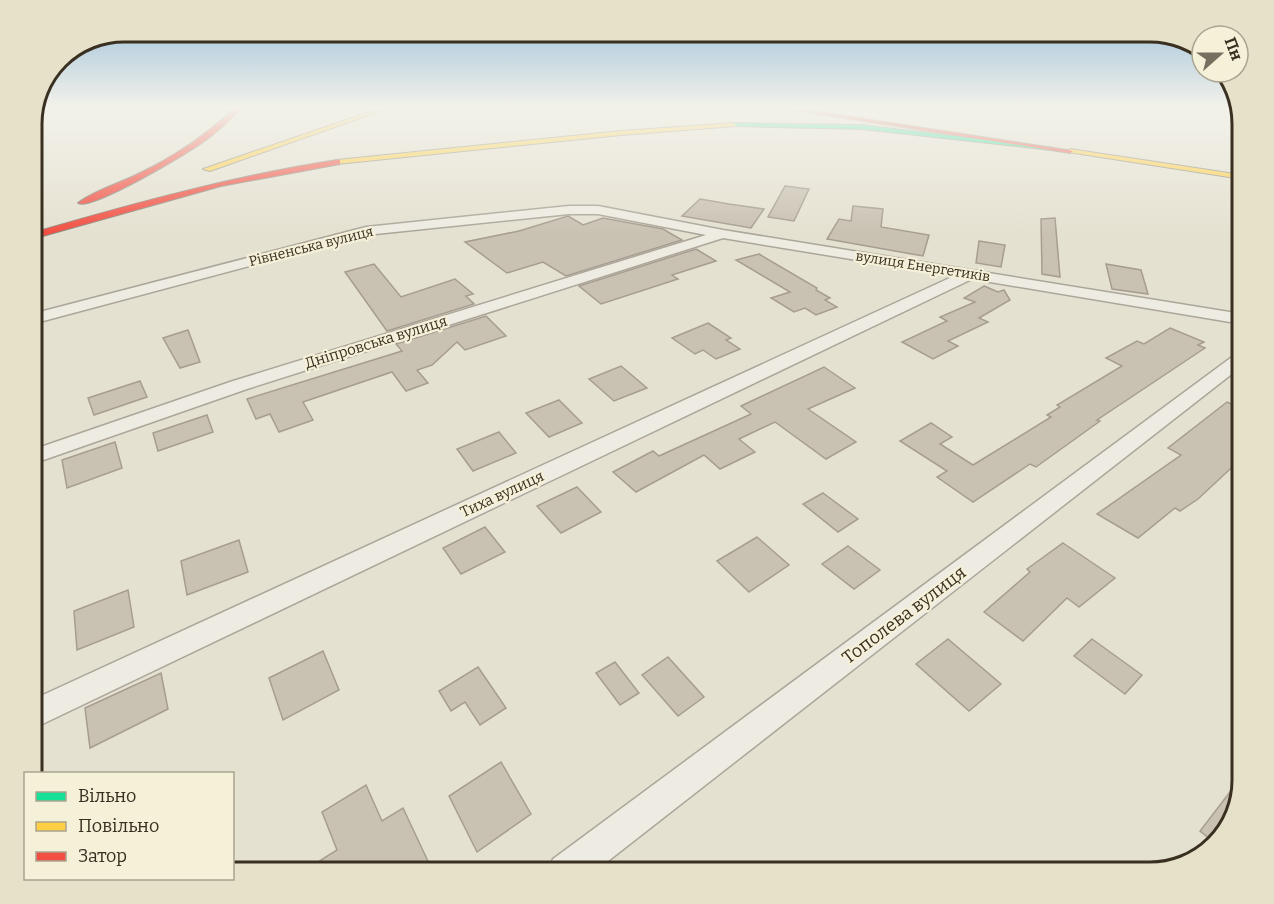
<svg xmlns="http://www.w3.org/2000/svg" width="1274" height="904" viewBox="0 0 1274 904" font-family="Bitter,serif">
	<rect width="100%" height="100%" fill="#e5e1d1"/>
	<g fill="#c9c1b2" stroke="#a69d90" stroke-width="1.5">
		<path d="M785,186L809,189L794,221L768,217Z"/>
		<path d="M700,199L729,204L764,209L751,228L682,216Z"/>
		<path d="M853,206L883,209L881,227L929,235L923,256L827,239L839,219L851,221Z"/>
		<path d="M568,216L583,225L603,218L663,229L682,240L566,276L543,262L507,273L465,242L519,231Z"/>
		<path d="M1055,218L1060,277L1042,274L1041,219Z"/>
		<path d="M979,241L1005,245L1001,267L976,263Z"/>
		<path d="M696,249L716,261L672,275L678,279L601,304L579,286Z"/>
		<path d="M759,254L817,288L816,290L830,298L825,300L837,307L816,315L805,308L794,312L771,298L790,292L736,260Z"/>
		<path d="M374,264L401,297L455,279L473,294L466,296L474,304L387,331L345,272Z"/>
		<path d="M1106,264L1141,270L1148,294L1112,289Z"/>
		<path d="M984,286L998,292L1004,290L1010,300L979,318L988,322L948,341L958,346L933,359L902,342L947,321L940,317L975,302L964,298Z"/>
		<path d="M486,316L506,336L465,350L457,342L432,365L417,370L428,383L406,391L392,372L303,402L313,420L279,432L270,414L256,419L247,399L402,351L396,344Z"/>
		<path d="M708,323L731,338L726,340L740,349L716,359L703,350L695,354L672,338Z"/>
		<path d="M1170,328L1204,342L1198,345L1205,348L1097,420L1100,421L1036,467L1030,464L973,502L937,477L947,471L900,441L931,423L952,437L940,444L973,465L1051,417L1047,415L1060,407L1057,405L1122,366L1106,358L1137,341L1144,344Z"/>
		<path d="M188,330L200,362L180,368L163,338Z"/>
		<path d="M621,366L647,388L614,401L589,379Z"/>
		<path d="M824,367L855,388L808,409L856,442L826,459L775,422L739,439L755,452L720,469L704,455L636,492L613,472L653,451L659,456L751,414L741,406Z"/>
		<path d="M140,381L147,397L94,415L88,398Z"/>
		<path d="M559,400L582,423L549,437L526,413Z"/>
		<path d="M1227,402L1242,409V458L1198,499L1180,511L1175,508L1138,538L1097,514L1181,455L1168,448Z"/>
		<path d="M207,415L213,432L158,451L153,433Z"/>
		<path d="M499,432L516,453L473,471L457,449Z"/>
		<path d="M115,442L122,468L67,488L62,460Z"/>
		<path d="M577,487L601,512L561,533L537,506Z"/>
		<path d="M823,493L858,519L838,532L803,504Z"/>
		<path d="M485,527L505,552L461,574L443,548Z"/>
		<path d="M757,537L789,565L749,592L717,561Z"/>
		<path d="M239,540L248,572L187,595L181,561Z"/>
		<path d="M1063,543L1115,578L1079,607L1067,598L1023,641L984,612L1030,572L1027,569Z"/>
		<path d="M848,546L880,570L854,589L822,564Z"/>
		<path d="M128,590L134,627L77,650L74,611Z"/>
		<path d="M948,639L1001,684L969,711L916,664Z"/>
		<path d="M1092,639L1142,675L1125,694L1074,656Z"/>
		<path d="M323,651L339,690L283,720L269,678Z"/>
		<path d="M668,657L704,697L678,716L642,675Z"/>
		<path d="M615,662L639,693L620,705L596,673Z"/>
		<path d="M478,667L506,708L480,725L465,702L451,711L439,691Z"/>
		<path d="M161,673L168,709L90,748L85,708Z"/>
		<path d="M501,762L531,814L477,852L449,796Z"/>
		<path d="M1240,779L1242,780L1224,836L1215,843L1200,831Z"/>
		<path d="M366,785L382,821L403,808L433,872H302L337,850L322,812Z"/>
	</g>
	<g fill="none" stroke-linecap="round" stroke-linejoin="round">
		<defs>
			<g id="street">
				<path d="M569,206H598L723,230L1242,314V324L972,279L32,729V700L954,276L723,238L247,389L32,464V450L233,381L706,235L598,214H569L366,235L32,324V314L366,227Z"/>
				<path d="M1242,353V366L594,872H548L553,859L1236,354Z"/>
			</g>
			<path id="fast" d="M734,123L862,125L1054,148L1051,150L862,129L732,126Z"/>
			<g id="slow">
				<path d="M381,108H389L210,171L203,169Z"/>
				<path d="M734,123L736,126L621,135L337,164L333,162L337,160L621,131Z"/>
				<path d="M1070,149L1242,175V179L1068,152Z"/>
			</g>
			<g id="jam">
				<path d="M235,108H241C230,120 219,130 206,140C190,152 91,211 78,203C95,190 121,183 140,173C176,156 207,134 235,108Z"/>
				<path d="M781,108H793L1073,151L1070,153Z"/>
				<path d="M337,160H340V164L221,186L32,239V233C132,204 233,176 337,160Z"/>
			</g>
		</defs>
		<use href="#street" stroke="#aba699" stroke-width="3"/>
		<use href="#fast" stroke="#908c80" stroke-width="2"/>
		<use href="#slow" stroke="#908c80" stroke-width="2"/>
		<use href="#jam" stroke="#908c80" stroke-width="2"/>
		<use href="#street" fill="#eeebe2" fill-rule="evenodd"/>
		<use href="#fast" fill="#16e098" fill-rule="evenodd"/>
		<use href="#slow" fill="#ffcf43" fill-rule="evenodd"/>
		<use href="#jam" fill="#f24e42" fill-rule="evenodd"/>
	</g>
	<linearGradient id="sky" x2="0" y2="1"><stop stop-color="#96bdd9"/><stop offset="0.46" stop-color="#f3f2ea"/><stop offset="1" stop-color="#f3f2ea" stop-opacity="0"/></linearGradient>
	<rect width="1274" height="234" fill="url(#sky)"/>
	<g text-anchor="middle" stroke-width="4.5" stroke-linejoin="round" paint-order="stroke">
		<g font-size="14" fill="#3a3021" stroke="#f5f0d8">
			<text transform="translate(311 246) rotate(-14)" y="5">Рівненська вулиця</text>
			<text transform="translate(923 266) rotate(9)" y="5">вулиця Енергетиків</text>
		</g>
		<g font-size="15" fill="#3a3021" stroke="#f5f0d8">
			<text transform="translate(376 342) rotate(-17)" y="5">Дніпровська вулиця</text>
			<text transform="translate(502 494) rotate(-25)" y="5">Тиха вулиця</text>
		</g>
		<g font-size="18" fill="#3a3021" stroke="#f5f0d8">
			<text transform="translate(904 615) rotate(-37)" y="6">Тополева вулиця</text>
		</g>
	</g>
	<path d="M0 0H1274V904H0ZM124 42H1150A82 82 0 0 1 1232 124V780A82 82 0 0 1 1150 862H124A82 82 0 0 1 42 780V124A82 82 0 0 1 124 42Z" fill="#e6e1c9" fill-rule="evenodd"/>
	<path fill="none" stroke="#3a3021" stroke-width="3" d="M124 42H1150A82 82 0 0 1 1232 124V780A82 82 0 0 1 1150 862H124A82 82 0 0 1 42 780V124A82 82 0 0 1 124 42Z"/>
	<rect x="24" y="772" width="210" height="108" fill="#f5f0d8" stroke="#aaa38f" stroke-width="1.5"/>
	<rect x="36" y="792" width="30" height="9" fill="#16e098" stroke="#aaa38f" stroke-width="1.5"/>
	<text x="78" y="802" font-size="18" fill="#3a3021">Вільно</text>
	<rect x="36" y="822" width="30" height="9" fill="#ffcf43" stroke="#aaa38f" stroke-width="1.5"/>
	<text x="78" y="832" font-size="18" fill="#3a3021">Повільно</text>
	<rect x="36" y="852" width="30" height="9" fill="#f24e42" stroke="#aaa38f" stroke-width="1.5"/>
	<text x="78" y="862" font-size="18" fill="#3a3021">Затор</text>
	<g transform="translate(1220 54) rotate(69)"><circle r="28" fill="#f5f0d8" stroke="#aaa38f" stroke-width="1.5"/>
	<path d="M0-4.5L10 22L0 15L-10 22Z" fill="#766e5f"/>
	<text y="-9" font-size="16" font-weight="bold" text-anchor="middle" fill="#3a3021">Пн</text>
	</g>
</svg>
